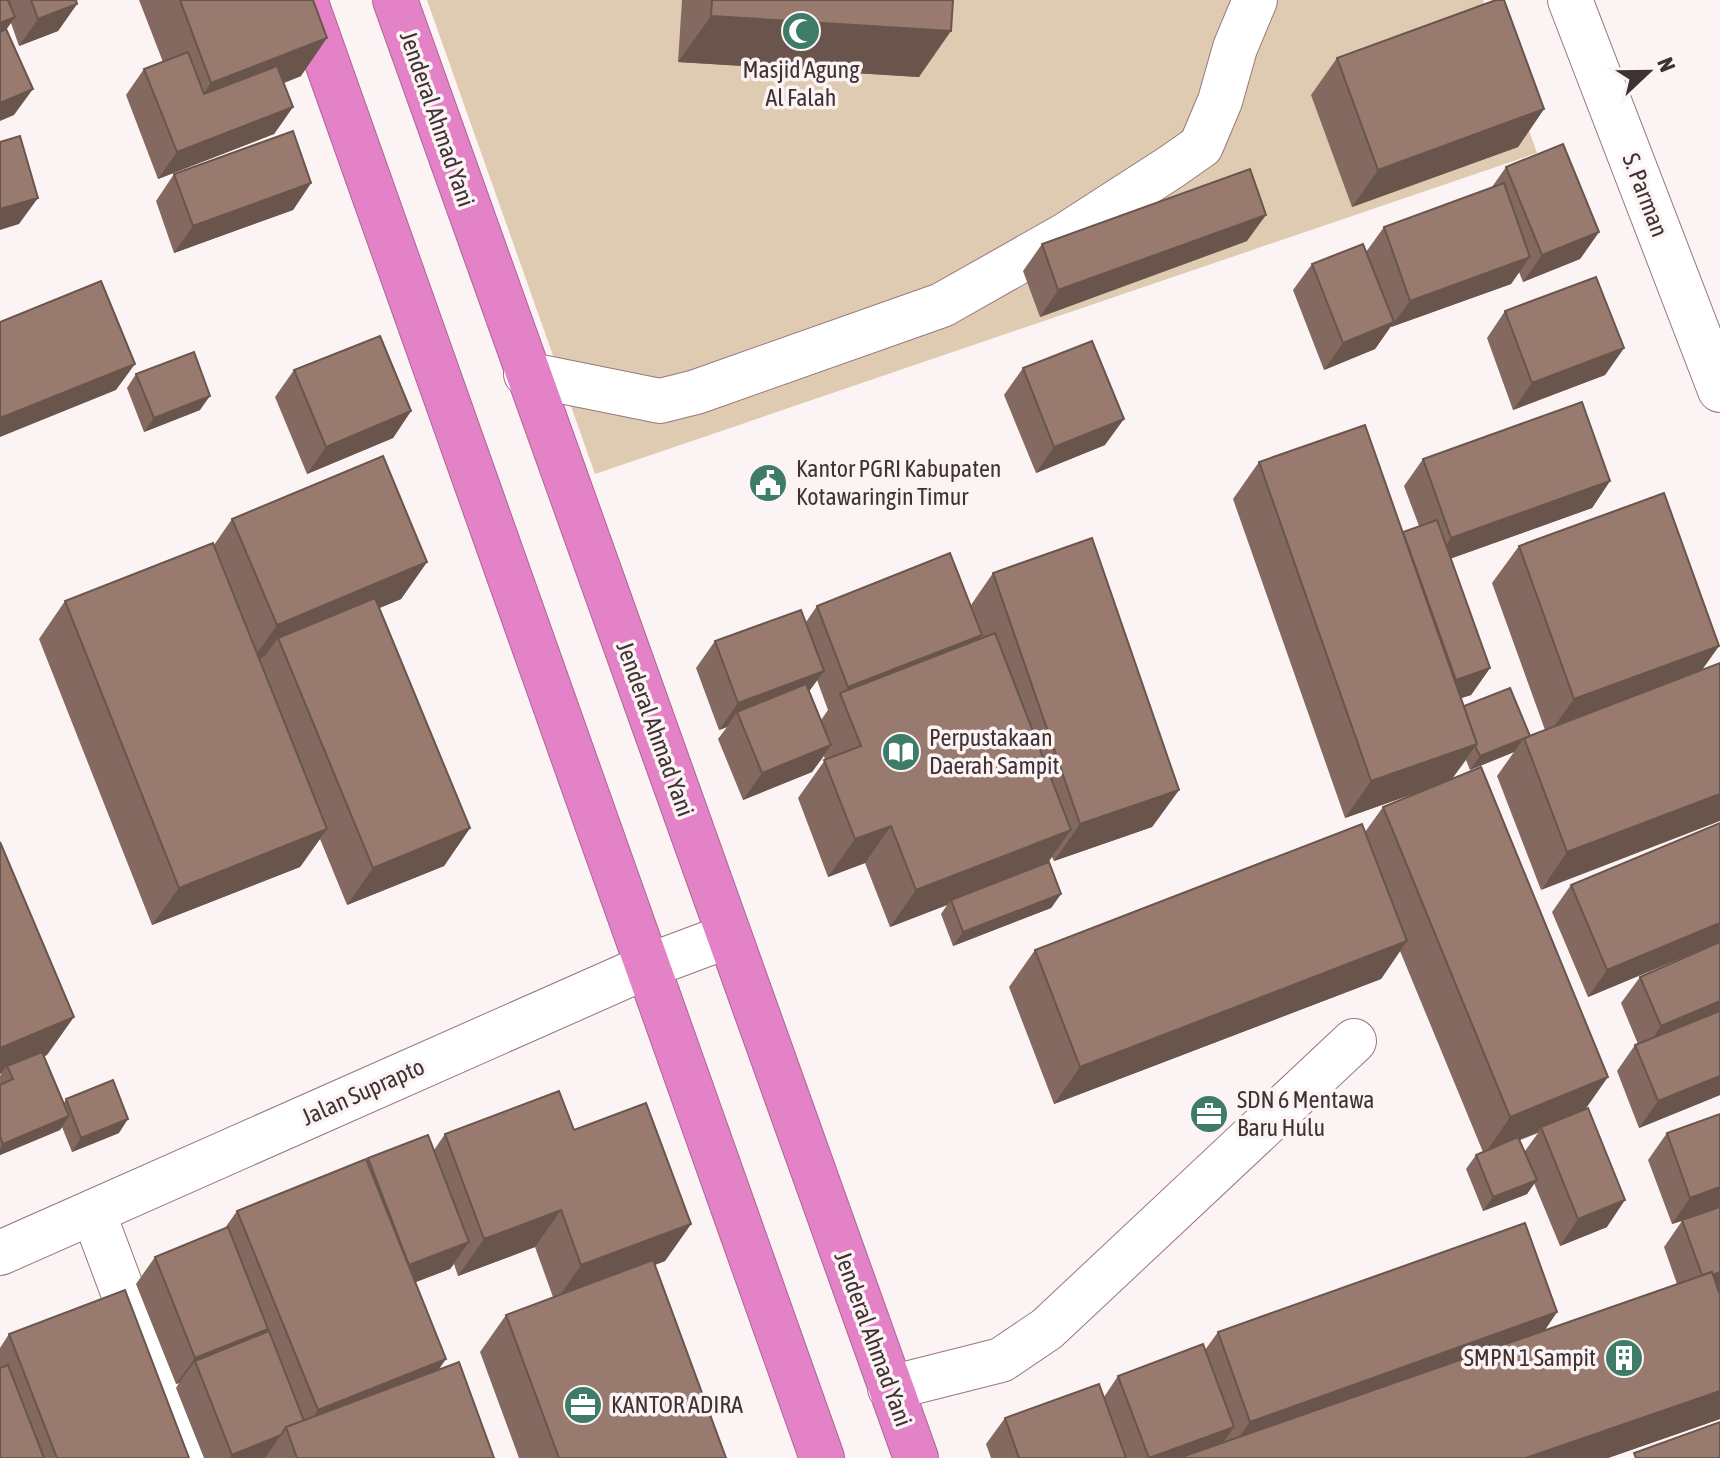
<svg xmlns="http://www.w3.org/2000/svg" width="1720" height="1458" viewBox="0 0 1720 1458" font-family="'Asap Condensed',sans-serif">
	<rect width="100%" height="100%" fill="#fbf3f4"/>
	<path fill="#decbb2" d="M427,0H1483L1537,153L595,474Z"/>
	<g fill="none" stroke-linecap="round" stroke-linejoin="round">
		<defs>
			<g id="minor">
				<path d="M1570,0L1720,390"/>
				<path d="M526,374L660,401L696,392L942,305L1064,236L1171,167L1201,146L1220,101L1235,48L1255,0"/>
				<path d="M93,1212L185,1458"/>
				<path d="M0,1253L648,966L728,936"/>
				<path d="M890,1388L1001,1360L1047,1329L1354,1041"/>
			</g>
			<g id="highway">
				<path d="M305,0L822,1458"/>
				<path d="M395,0L916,1458"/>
			</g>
		</defs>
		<use href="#minor" stroke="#99777b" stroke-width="46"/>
		<use href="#highway" stroke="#ab6693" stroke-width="46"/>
		<use href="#minor" stroke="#fff" stroke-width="44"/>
		<use href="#highway" stroke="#e482c7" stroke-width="44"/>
	</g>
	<g fill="#83695f" fill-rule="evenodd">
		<path d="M0,0H76L77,4L58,31L19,46L11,23L6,30L14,115Z"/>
		<path d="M139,0H313L301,76L284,83L293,107L274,134L158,179L126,95L144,69L163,62Z"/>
		<path d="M682,0H953L919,77L678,62Z"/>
		<path d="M1337,58L1544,109L1518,147L1352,207L1311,95Z"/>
		<path d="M1506,167L1599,232L1580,259L1523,282L1519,272L1511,284L1391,327V326L1375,349L1324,370L1293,290L1312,264L1366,252L1384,227L1492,187Z"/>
		<path d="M174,174L311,183L293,210L174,253L156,201Z"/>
		<path d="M1247,241L1040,317L1023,271L1042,244Z"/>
		<path d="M1505,311L1624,348L1605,375L1513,410L1487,338Z"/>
		<path d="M1023,368L1105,445L1036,473L1004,395Z"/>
		<path d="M294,370L411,411L393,438L307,474L275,397Z"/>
		<path d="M136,374L200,410L144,432L127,388Z"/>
		<path d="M1423,459L1610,481L1592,508L1451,558L1490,668L1471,695L1461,698L1464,706L1530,736L1545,730L1492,583L1519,546L1719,646L1541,890L1497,776L1514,752L1470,770L1466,760L1452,779L1585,1110L1607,1227L1560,1246L1534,1183L1527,1194L1483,1211L1466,1169L1476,1155L1483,1152L1400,951L1381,979L1054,1104L1009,987L1035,950L1365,832L1383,807L1418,792L1345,818L1233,499L1259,462L1403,532L1419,526L1404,486ZM1538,1133L1525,1151L1520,1140Z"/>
		<path d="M232,519L427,562L401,599L379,608L470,828L444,866L347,905L320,839L300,867L152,925L39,639L65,601L214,545Z"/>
		<path d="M993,573L1179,790L1152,827L1054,861L1052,857L1048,863L1061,894L1051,908L953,946L941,914L947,905L890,927L865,863L828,877L798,798L825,760L824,756L812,772L743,800L718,739L727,727L719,730L696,668L715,641L806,622L817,606L971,605ZM817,680L828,710L821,720L809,691Z"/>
		<path d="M1720,823V1095L1639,1128L1617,1071L1635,1045L1638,1044L1621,1003L1640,977L1712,945L1588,997L1552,912L1571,885Z"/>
		<path d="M0,842L47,1055L44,1056L64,1103L66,1099L119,1133L72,1152L62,1127L60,1130L0,1155V1076L1,1074H0Z"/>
		<path d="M1720,1114V1419L1608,1458H991L986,1444L1005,1418L1104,1397L1118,1376L1205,1350L1218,1332L1557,1312L1545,1330L1677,1284L1664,1247L1682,1221L1672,1224L1648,1160L1667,1133Z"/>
		<path d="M574,1130L691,1224L665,1261L655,1265L726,1458H519L480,1352L506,1315L553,1297L535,1247L458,1276L454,1264L450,1269L415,1282L439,1370L494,1458H204L176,1388L179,1383L176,1384L136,1284L155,1257L225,1228L237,1211L366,1161L368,1158L434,1150L445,1134Z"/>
		<path d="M9,1334L189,1458H0V1348Z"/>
	</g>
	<g fill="#6a554d">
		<path d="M77,4L58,31L19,46L38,19Z"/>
		<path d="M711,16L951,31L919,77L678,62Z"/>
		<path d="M15,17L5,31L0,33V23Z"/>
		<path d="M327,38L301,76L185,121L211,83Z"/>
		<path d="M33,89L14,115L0,121V103Z"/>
		<path d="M293,107L274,134L158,179L177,152Z"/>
		<path d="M1544,109L1518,147L1352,207L1378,170Z"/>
		<path d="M311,183L293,210L174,253L193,226Z"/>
		<path d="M38,198L19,224L0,230V209Z"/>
		<path d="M1266,215L1247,241L1040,317L1058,290Z"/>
		<path d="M1599,232L1580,259L1523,282L1542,255Z"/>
		<path d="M1530,257L1511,284L1391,327L1410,301Z"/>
		<path d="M1394,322L1375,349L1324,370L1343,343Z"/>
		<path d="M1624,348L1605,375L1513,410L1532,383Z"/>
		<path d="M135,364L116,390L0,437V418Z"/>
		<path d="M210,396L200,410L144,432L154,418Z"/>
		<path d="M411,411L393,438L307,474L326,447Z"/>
		<path d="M1124,419L1105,445L1036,473L1054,447Z"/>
		<path d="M1610,481L1592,508L1433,565L1451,538Z"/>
		<path d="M427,562L401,599L283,649L278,638L265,656L251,662L277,625Z"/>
		<path d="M982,635L964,662L842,697L848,687Z"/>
		<path d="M1719,646L1692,684L1547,736L1574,699Z"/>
		<path d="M1490,668L1471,695L1437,706L1456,680Z"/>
		<path d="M824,671L805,697L737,712L727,727L719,730L738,703Z"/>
		<path d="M1524,738L1514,752L1470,770L1480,756Z"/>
		<path d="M1477,744L1450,781L1345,818L1371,781Z"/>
		<path d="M831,745L812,772L743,800L762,773Z"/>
		<path d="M1179,790L1152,827L1054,861L1080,824Z"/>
		<path d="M1720,794V821L1541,890L1567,852Z"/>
		<path d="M891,826L865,863L828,877L855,839Z"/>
		<path d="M470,828L444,866L347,905L373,868Z"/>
		<path d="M327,829L300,867L152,925L179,888Z"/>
		<path d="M1071,830L1044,867L951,900L947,905L890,927L916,890Z"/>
		<path d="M1061,894L1051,908L953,946L963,932Z"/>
		<path d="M1720,923V942L1588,997L1607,970Z"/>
		<path d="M1407,941L1381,979L1054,1104L1080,1067Z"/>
		<path d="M1720,1001V1019L1642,1053L1661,1026Z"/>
		<path d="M74,1017L47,1055L9,1071L7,1066L0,1074V1048Z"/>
		<path d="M1720,1076V1095L1639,1128L1658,1101Z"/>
		<path d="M1608,1077L1582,1114L1541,1127L1538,1132L1484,1155L1510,1117Z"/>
		<path d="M69,1116L60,1130L0,1155V1149L3,1144Z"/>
		<path d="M128,1119L119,1133L72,1152L81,1138Z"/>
		<path d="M1537,1180L1527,1194L1483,1211L1493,1197Z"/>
		<path d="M1720,1187V1207L1672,1224L1690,1198Z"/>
		<path d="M1625,1200L1607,1227L1560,1246L1578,1219Z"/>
		<path d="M561,1210L535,1247L458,1276L484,1239Z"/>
		<path d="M691,1224L665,1261L555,1302L581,1265Z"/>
		<path d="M469,1242L450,1269L390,1292L409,1265Z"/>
		<path d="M1720,1272V1292L1685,1305L1704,1278Z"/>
		<path d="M1557,1312L1531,1350L1224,1458L1250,1422Z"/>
		<path d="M268,1329L250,1356L195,1361L179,1383L176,1384L195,1358Z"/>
		<path d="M446,1359L420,1397L293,1446L318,1410Z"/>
		<path d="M1720,1391V1419L1608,1458H1526Z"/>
		<path d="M1234,1427L1215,1454L1204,1458H1151Z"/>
		<path d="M281,1435L265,1458H230L232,1455Z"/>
	</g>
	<g fill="#987a6e" stroke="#6a554d" stroke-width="2">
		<path d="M0,0H8L15,17L0,23Z"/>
		<path d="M31,0H76L77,4L38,19Z"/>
		<path d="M180,0H313L327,38L211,83Z"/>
		<path d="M712,0H953L951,31L711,16Z"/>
		<path d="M1496,0H1504L1544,109L1378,170L1337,58Z"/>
		<path d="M6,29L33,89L0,103V32Z"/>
		<path d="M188,52L204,94L277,66L293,107L177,152L144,69Z"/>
		<path d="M293,131L311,183L193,226L174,174Z"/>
		<path d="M20,136L38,198L0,209V142Z"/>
		<path d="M1563,144L1599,232L1542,255L1506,167Z"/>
		<path d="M1250,169L1266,215L1058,290L1042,244Z"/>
		<path d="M1504,183L1530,257L1410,301L1384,227Z"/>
		<path d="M1363,244L1394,322L1343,343L1312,264Z"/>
		<path d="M1596,277L1624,348L1532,383L1505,311Z"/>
		<path d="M101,281L135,364L0,418V322Z"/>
		<path d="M380,336L411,411L326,447L294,370Z"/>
		<path d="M1092,341L1124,419L1054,447L1023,368Z"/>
		<path d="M194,352L210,396L154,418L136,374Z"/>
		<path d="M1582,402L1610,481L1451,538L1423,459Z"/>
		<path d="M1365,425L1477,744L1371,781L1259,462Z"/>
		<path d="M383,456L427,562L277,625L232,519Z"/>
		<path d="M1664,493L1719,646L1574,699L1519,546Z"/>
		<path d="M1437,520L1490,668L1456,680L1403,532Z"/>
		<path d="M1092,538L1179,790L1080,824L993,573Z"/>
		<path d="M213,543L327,829L179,888L65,601Z"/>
		<path d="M950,553L982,635L848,687L817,606Z"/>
		<path d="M375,598L470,828L373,868L278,638Z"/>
		<path d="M801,610L824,671L738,703L715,641Z"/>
		<path d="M995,633L1071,830L916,890L891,826L855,839L824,760L861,746L840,693Z"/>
		<path d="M1720,663V794L1567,852L1524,738Z"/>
		<path d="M806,684L831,745L762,773L737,712Z"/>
		<path d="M1510,688L1530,736L1480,756L1475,746L1477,744L1464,706Z"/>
		<path d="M1481,767L1608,1077L1510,1117L1383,807Z"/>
		<path d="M1720,823V923L1607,970L1571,885Z"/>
		<path d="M1362,824L1407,941L1080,1067L1035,950Z"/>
		<path d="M0,842L74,1017L0,1048Z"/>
		<path d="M1049,862L1061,894L963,932L951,900Z"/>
		<path d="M1720,942V1001L1661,1026L1640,977Z"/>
		<path d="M1720,1011V1076L1658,1101L1635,1045Z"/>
		<path d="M42,1052L69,1116L3,1144L0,1136V1085L13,1079L7,1066Z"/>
		<path d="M113,1080L128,1119L81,1138L66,1099Z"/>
		<path d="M559,1091L574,1130L646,1103L691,1224L581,1265L561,1210L484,1239L445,1134Z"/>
		<path d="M1588,1108L1625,1200L1578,1219L1541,1127Z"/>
		<path d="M1720,1114V1187L1690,1198L1667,1133Z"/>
		<path d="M428,1135L469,1242L409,1265L368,1158Z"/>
		<path d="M1518,1137L1537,1180L1493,1197L1476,1155Z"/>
		<path d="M366,1159L446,1359L318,1410L237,1211Z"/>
		<path d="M1720,1207V1272L1713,1275L1712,1272L1702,1275L1682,1220Z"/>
		<path d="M1525,1223L1557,1312L1250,1422L1218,1332Z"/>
		<path d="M228,1227L268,1329L195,1358L155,1257Z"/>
		<path d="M653,1260L726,1458H559L506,1315Z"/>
		<path d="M1712,1272L1720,1295V1391L1526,1458H1179Z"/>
		<path d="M125,1290L189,1458H57L9,1334Z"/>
		<path d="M269,1331L304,1421L286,1427L281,1435L232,1455L195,1361Z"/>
		<path d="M1203,1344L1234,1427L1149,1458L1118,1376Z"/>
		<path d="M459,1362L494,1458H297L286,1427Z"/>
		<path d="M8,1365L44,1458H0V1368Z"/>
		<path d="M1099,1384L1126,1458H1019L1005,1418Z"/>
		<path d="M1720,1422V1458H1636L1634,1453Z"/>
	</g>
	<defs>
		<symbol id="mosque-disc" viewBox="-11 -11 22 22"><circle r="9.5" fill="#3e7c68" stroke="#fbf3f4"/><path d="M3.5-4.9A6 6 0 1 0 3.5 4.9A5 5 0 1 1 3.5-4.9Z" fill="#fff"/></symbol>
		<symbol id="civic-disc" viewBox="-11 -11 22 22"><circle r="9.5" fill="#3e7c68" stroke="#fbf3f4"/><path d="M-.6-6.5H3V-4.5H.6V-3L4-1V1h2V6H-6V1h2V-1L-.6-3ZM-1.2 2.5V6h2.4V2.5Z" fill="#fff"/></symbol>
		<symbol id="library-disc" viewBox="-11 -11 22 22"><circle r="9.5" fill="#3e7c68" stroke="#fbf3f4"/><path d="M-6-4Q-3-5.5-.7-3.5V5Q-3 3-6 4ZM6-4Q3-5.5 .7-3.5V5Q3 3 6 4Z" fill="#fff"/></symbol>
		<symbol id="office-disc" viewBox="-11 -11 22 22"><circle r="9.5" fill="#3e7c68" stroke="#fbf3f4"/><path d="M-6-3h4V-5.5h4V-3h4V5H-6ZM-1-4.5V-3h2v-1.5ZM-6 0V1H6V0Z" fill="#fff"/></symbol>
		<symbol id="building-disc" viewBox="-11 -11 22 22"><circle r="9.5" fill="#3e7c68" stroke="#fbf3f4"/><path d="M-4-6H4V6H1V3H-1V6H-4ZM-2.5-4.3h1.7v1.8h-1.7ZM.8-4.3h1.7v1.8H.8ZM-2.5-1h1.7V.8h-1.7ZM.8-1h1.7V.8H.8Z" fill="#fff"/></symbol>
	</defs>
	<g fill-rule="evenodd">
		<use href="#mosque-disc" x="779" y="9" width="44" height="44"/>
		<use href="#civic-disc" x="746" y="461" width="44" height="44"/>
		<use href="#library-disc" x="879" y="730" width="44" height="44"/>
		<use href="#office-disc" x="1187" y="1092" width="44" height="44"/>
		<use href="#building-disc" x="1602" y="1336" width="44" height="44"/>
		<use href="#office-disc" x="561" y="1383" width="44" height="44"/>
	</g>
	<g text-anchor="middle" stroke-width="7" stroke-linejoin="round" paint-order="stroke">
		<g font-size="24" fill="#403233" stroke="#fbf3f4" text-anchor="start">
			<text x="801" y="78" text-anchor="middle">Masjid Agung<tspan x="801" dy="28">Al Falah</tspan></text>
			<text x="796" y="477">Kantor PGRI Kabupaten<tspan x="796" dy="28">Kotawaringin Timur</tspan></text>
			<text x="929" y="746">Perpustakaan<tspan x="929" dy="28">Daerah Sampit</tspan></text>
			<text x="1237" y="1108">SDN 6 Mentawa<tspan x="1237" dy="28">Baru Hulu</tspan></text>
			<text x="1596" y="1366" text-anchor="end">SMPN 1 Sampit</text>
			<text x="611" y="1413">KANTOR ADIRA</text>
		</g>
		<g font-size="24" fill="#403233" stroke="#fbf3f4">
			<text transform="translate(437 119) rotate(71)" y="8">Jenderal Ahmad Yani</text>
			<text transform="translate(1645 195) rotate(69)" y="8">S. Parman</text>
			<text transform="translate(655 729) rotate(70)" y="8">Jenderal Ahmad Yani</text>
			<text transform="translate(363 1092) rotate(-24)" y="8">Jalan Suprapto</text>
			<text transform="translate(873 1339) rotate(70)" y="8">Jenderal Ahmad Yani</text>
		</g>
	</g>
	<g transform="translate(1648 72) rotate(68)" stroke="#fbf3f4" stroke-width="6" paint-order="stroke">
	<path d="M0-6L14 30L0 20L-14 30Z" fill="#403233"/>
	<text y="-12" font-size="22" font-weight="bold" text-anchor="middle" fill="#403233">N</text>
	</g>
</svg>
